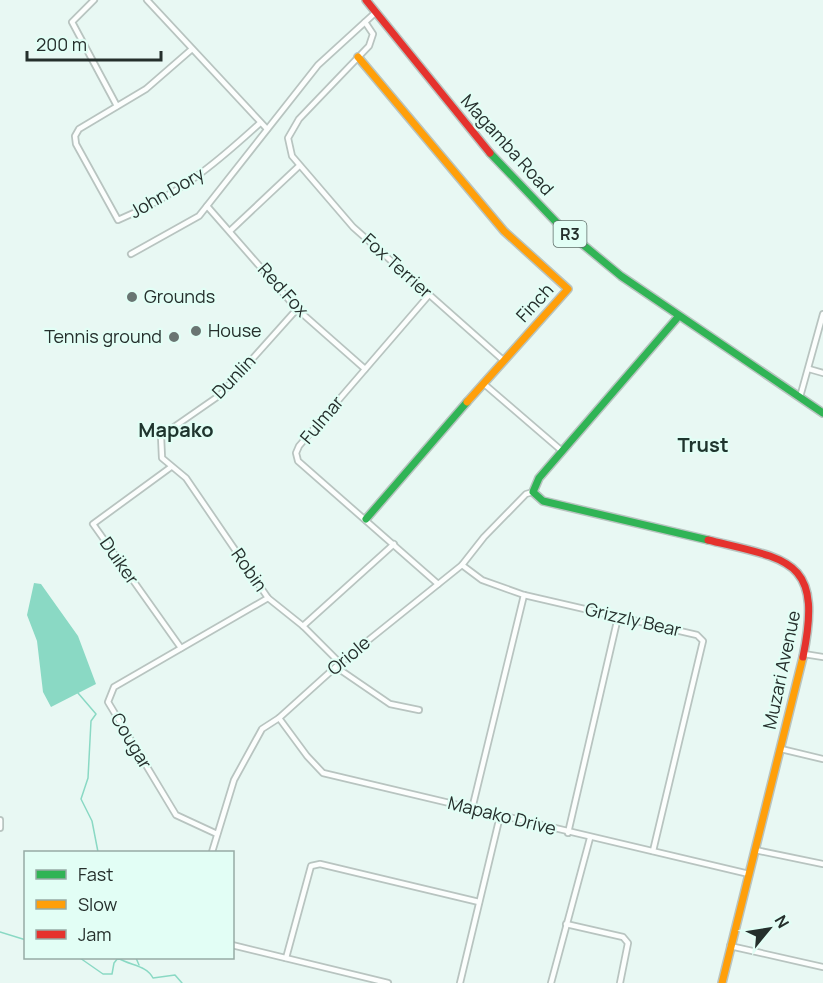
<svg xmlns="http://www.w3.org/2000/svg" width="823" height="983" viewBox="0 0 823 983" font-family="Manrope,sans-serif">
	<rect width="100%" height="100%" fill="#e8f8f3"/>
	<path fill="#8ad9c4" d="M34,583L41,584L78,636L96,684L51,707L43,692L37,641L27,615Z"/>
	<g fill="none" stroke-linecap="round" stroke-linejoin="round">
		<g stroke="#8ad9c4" stroke-width="1.5">
			<path d="M78,693L96,714L91,721L88,778L81,799L92,821L98,852"/>
			<path d="M0,932L26,940"/>
			<path d="M80,958L103,974H112L114,963L118,958C131,966 146,965 153,978L175,975L182,983"/>
			<path d="M136,958L139,965"/>
		</g>
		<defs>
			<g id="street">
				<path d="M94,0L72,22L117,106"/>
				<path d="M147,0L267,129"/>
				<path d="M365,22L373,34L369,46L299,119L288,138L292,156L353,227L503,360"/>
				<path d="M192,49L146,89L79,129L75,136L76,144L118,220C178,195 213,166 260,123"/>
				<path d="M207,206L297,309L365,369"/>
				<path d="M231,230L299,166"/>
				<path d="M131,254L199,216L318,65L376,12"/>
				<path d="M429,295L299,446L296,453L298,461L438,584"/>
				<path d="M297,309L220,395L161,436L162,458L186,478L268,598L303,626L340,663"/>
				<path d="M809,369L823,373"/>
				<path d="M483,383L562,451"/>
				<path d="M800,397L823,314"/>
				<path d="M171,467L93,524L181,648"/>
				<path d="M462,565L482,580L524,595L697,635L703,641L653,851"/>
				<path d="M303,626L394,544"/>
				<path d="M804,654L823,657"/>
				<path d="M336,667L390,704L419,710"/>
				<path d="M279,718L307,756L323,773L749,874"/>
				<path d="M781,749L823,759"/>
				<path d="M472,809L524,595"/>
				<path d="M0,820V828"/>
				<path d="M568,833L618,617"/>
				<path d="M217,834L176,815L108,702L114,687L268,598"/>
				<path d="M755,850L823,864"/>
				<path d="M212,852L234,780L262,729L279,718L340,663L462,565L484,537L526,494L533,492"/>
				<path d="M566,924L623,937L628,943L620,983"/>
				<path d="M232,945L388,983"/>
				<path d="M730,946L823,967"/>
				<path d="M286,958L311,866L320,864L479,902"/>
				<path d="M460,983L500,816"/>
				<path d="M551,983L590,838"/>
			</g>
			<g id="fast">
				<path d="M490,153L558,224L621,276L823,413"/>
				<path d="M678,317L539,478L533,492L543,501L708,540"/>
				<path d="M366,519L467,402"/>
			</g>
			<g id="slow">
				<path d="M358,57L504,231L568,289L467,402"/>
				<path d="M722,983L803,657"/>
			</g>
			<g id="jam">
				<path d="M366,0L490,153"/>
				<path d="M708,540C790,560 823,559 803,657"/>
			</g>
		</defs>
		<use href="#street" stroke="#b8c4c0" stroke-width="8"/>
		<use href="#fast" stroke="#b8c4c0" stroke-width="10"/>
		<use href="#slow" stroke="#b8c4c0" stroke-width="10"/>
		<use href="#jam" stroke="#b8c4c0" stroke-width="10"/>
		<use href="#street" stroke="#fcfefd" stroke-width="4.5"/>
		<use href="#fast" stroke="#30b455" stroke-width="7"/>
		<use href="#slow" stroke="#ff9f0a" stroke-width="7"/>
		<use href="#jam" stroke="#e5322d" stroke-width="7"/>
	</g>
	<g fill="#697572" stroke="#e2fef5" stroke-width="2">
		<circle cx="132" cy="297" r="6"/>
		<circle cx="196" cy="331" r="6"/>
		<circle cx="174" cy="337" r="6"/>
	</g>
	<g text-anchor="middle" stroke-width="4.5" stroke-linejoin="round" paint-order="stroke">
		<rect fill="#e2fef5" stroke="#5e6d68" stroke-width="1.5" x="553.5" y="221" width="33" height="26" rx="4.5"/>
		<g font-size="16" font-weight="bold" fill="#252f2c">
			<text x="570" y="240">R3</text>
		</g>
		<g font-size="18" fill="#252f2c" stroke="#e2fef5">
			<text transform="translate(507 145) rotate(48)" y="6">Magamba Road</text>
			<text transform="translate(167 193) rotate(-30)" y="6">John Dory</text>
			<text transform="translate(397 266) rotate(42)" y="6">Fox Terrier</text>
			<text transform="translate(283 290) rotate(48)" y="6">Red Fox</text>
			<text transform="translate(535 303) rotate(-47)" y="6">Finch</text>
			<text transform="translate(234 377) rotate(-46)" y="6">Dunlin</text>
			<text transform="translate(322 420) rotate(-50)" y="6">Fulmar</text>
			<text transform="translate(119 561) rotate(55)" y="6">Duiker</text>
			<text transform="translate(249 570) rotate(55)" y="6">Robin</text>
			<text transform="translate(633 620) rotate(13)" y="6">Grizzly Bear</text>
			<text transform="translate(349 656) rotate(-40)" y="6">Oriole</text>
			<text transform="translate(782 670) rotate(-78)" y="6">Muzari Avenue</text>
			<text transform="translate(131 741) rotate(59)" y="6">Cougar</text>
			<text transform="translate(502 816) rotate(14)" y="6">Mapako Drive</text>
		</g>
		<g font-size="18" fill="#252f2c" stroke="#e2fef5" text-anchor="start">
			<text x="144" y="303">Grounds</text>
			<text x="208" y="337">House</text>
			<text x="162" y="343" text-anchor="end">Tennis ground</text>
		</g>
		<g font-size="20" font-weight="bold" fill="#1f352e" stroke="#e2fef5">
			<text x="176" y="437">Mapako</text>
			<text x="703" y="452">Trust</text>
		</g>
	</g>
	<rect x="24" y="851" width="210" height="108" fill="#e2fef5" stroke="#96aba5" stroke-width="1.5"/>
	<rect x="36" y="870" width="30" height="9" fill="#30b455" stroke="#96aba5" stroke-width="1.5"/>
	<text x="78" y="881" font-size="18" fill="#252f2c">Fast</text>
	<rect x="36" y="900" width="30" height="9" fill="#ff9f0a" stroke="#96aba5" stroke-width="1.5"/>
	<text x="78" y="911" font-size="18" fill="#252f2c">Slow</text>
	<rect x="36" y="930" width="30" height="9" fill="#e5322d" stroke="#96aba5" stroke-width="1.5"/>
	<text x="78" y="941" font-size="18" fill="#252f2c">Jam</text>
	<g transform="translate(769 929) rotate(60)" stroke="#e2fef5" stroke-width="4.5" paint-order="stroke">
	<path d="M0-4.5L10 22L0 15L-10 22Z" fill="#252f2c"/>
	<text y="-9" font-size="16" font-weight="bold" text-anchor="middle" fill="#252f2c">N</text>
	</g>
	<path d="M27 51v9h134v-9" fill="none" stroke="#252f2c" stroke-width="3"/>
	<text x="36" y="51" font-size="18" fill="#252f2c" stroke="#e2fef5" stroke-width="4.5" paint-order="stroke">200 m</text>
</svg>
